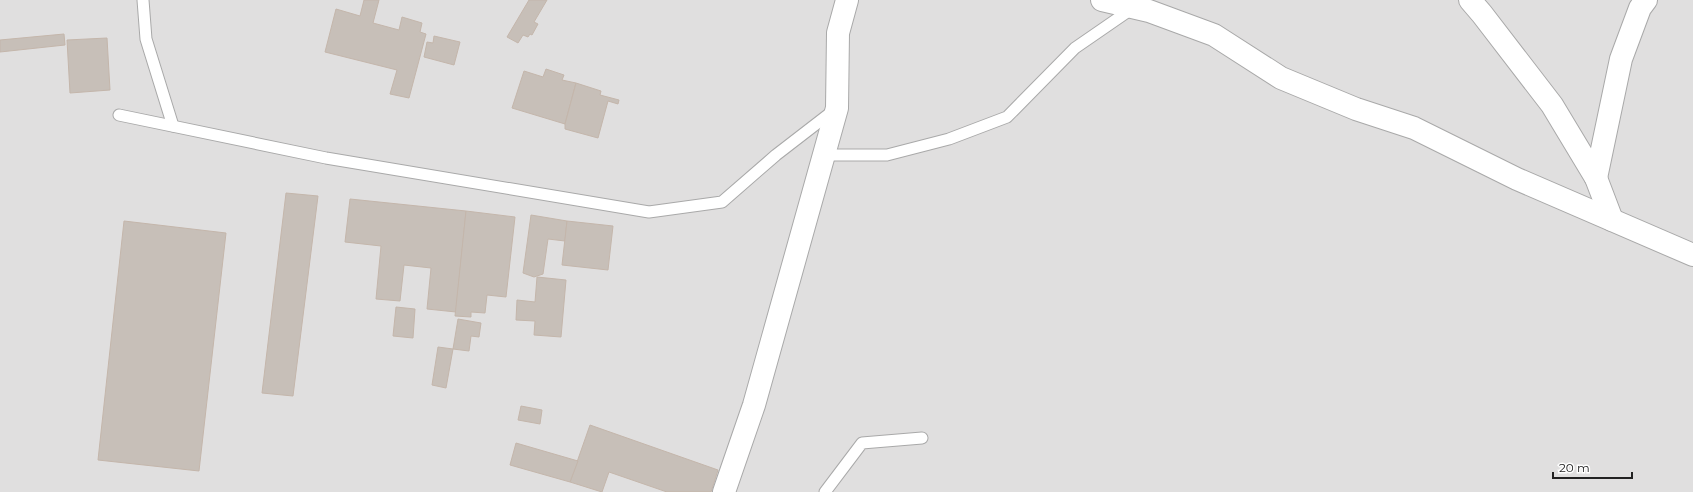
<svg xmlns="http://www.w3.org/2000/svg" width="1693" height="492" viewBox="0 0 1693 492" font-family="Montserrat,sans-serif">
	<rect width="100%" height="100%" fill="#f2efe9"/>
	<rect fill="#e0dfdf" x="0" y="0" width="1693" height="492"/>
	<g fill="#c7bfb8" stroke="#c4b6ab">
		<path d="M364,0H379L373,23L399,30L402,17L422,23L420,32L426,34L409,98L390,94L397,70L325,52L336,9L360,16Z"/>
		<path d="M529,0H547L534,22L538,24L532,35L530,34L528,37L523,35L518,43L507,37Z"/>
		<path d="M64,34L65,45L0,52V40Z"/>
		<path d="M434,36L460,42L454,65L424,57L427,42L433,43Z"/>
		<path d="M107,38L110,90L70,93L67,40Z"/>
		<path d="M546,69L564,75L562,80L576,83L565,124L512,108L524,71L543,77Z"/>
		<path d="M576,83L601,91L600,95L619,100L618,104L608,101L598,138L565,129V124Z"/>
		<path d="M286,193L318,196L293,396L262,393Z"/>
		<path d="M350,199L466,211L456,312L427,309L431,268L404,265L400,301L376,299L381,246L345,242Z"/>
		<path d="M466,211L515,217L506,297L487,295L485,313L471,312V317L455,316Z"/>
		<path d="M531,215L567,221L565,241L548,239L543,274L534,277L523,273Z"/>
		<path d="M124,221L226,233L199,471L98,460Z"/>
		<path d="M567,221L613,226L608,270L562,265Z"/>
		<path d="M537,277L566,280L561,337L534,335L535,321L516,320L517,300L535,302Z"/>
		<path d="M396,307L415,309L413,338L393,336Z"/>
		<path d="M458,319L481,323L479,337L471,336L469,351L453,349Z"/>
		<path d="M438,347L453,349L446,388L432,385Z"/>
		<path d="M521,406L542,410L540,424L518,420Z"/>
		<path d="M590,425L718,470L711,492H667L609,472L602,492L570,482Z"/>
		<path d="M516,443L578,461L570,482L510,465Z"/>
	</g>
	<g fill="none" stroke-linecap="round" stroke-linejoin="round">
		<defs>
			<g id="lane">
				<path d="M143,0L146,39L173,126"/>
				<path d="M119,115L326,158L649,212L722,202L776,155L833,111"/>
				<path d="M824,155H887L949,139L1007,117L1075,48L1133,8"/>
				<path d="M825,492L862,443L922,438"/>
			</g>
			<g id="street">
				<path d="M1102,0L1149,11L1214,35L1281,78L1356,109L1414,128L1517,179L1693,255"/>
				<path d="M1470,0L1482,14L1552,105L1596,178L1612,220"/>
				<path d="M1596,178L1621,59L1640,8L1646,0"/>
				<path d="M724,492L754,405L837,108L838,33L847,0"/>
			</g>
		</defs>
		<use href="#lane" stroke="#a9a9a9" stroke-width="13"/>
		<use href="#street" stroke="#a9a9a9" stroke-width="24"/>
		<use href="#lane" stroke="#fff" stroke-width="11"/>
		<use href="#street" stroke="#fff" stroke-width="22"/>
	</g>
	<path d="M1553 472v6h79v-6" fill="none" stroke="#222222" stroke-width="2"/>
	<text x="1559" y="472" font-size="12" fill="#222222" stroke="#ffffff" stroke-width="3" paint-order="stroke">20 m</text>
</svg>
